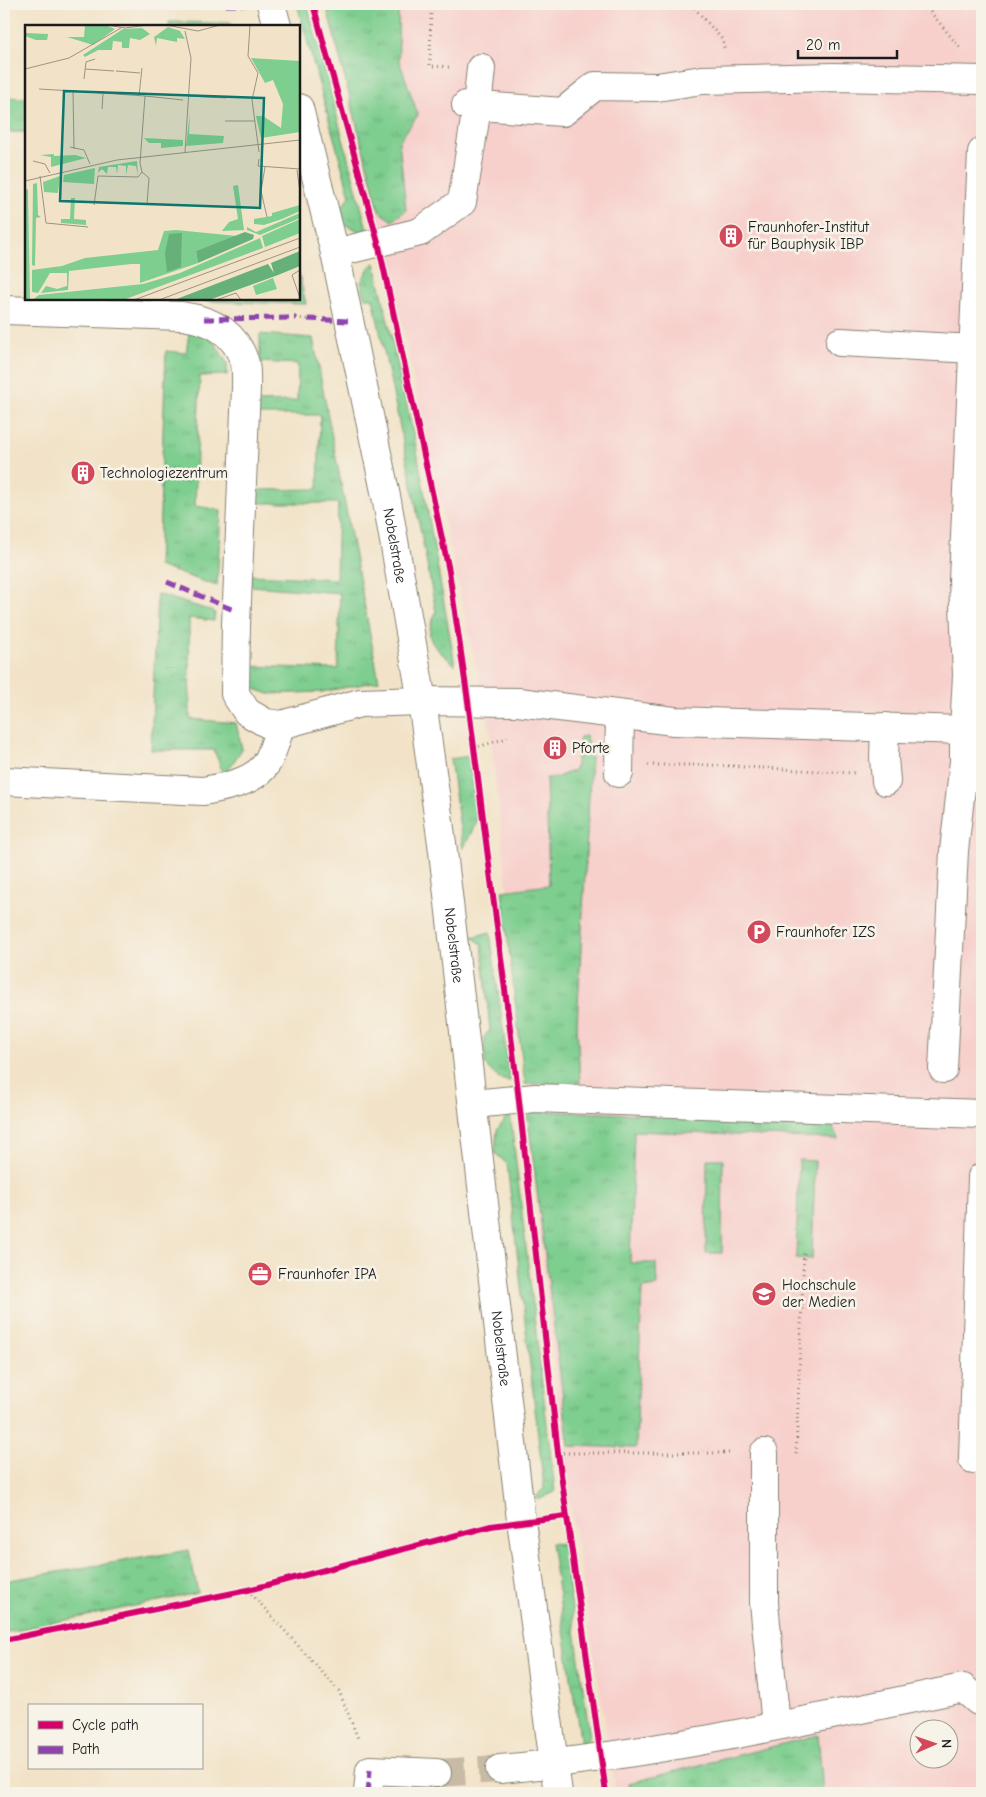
<svg xmlns="http://www.w3.org/2000/svg" width="986" height="1797" viewBox="0 0 986 1797" font-family="'Comic Neue',sans-serif">
	<defs>
		<pattern id="grass-tufts" width="24" height="20" patternUnits="userSpaceOnUse" patternTransform="scale(1.25)"><rect width="24" height="20" fill="#7ece8f"/><path d="M3 7l-1-3M5 7V3M7 7l1-3M15 17l-1-3M17 17v-4M19 17l1-3" fill="none" stroke="#6cb07b"/></pattern>
	</defs>
	<rect width="100%" height="100%" fill="#f7f3e8"/>
	<filter id="ink" filterUnits="userSpaceOnUse"><feTurbulence type="fractalNoise" baseFrequency=".02" numOctaves="2"/><feDisplacementMap in="SourceGraphic" scale="10" xChannelSelector="R" yChannelSelector="G"/><feConvolveMatrix kernelMatrix="1 2 1 2 8 2 1 2 1" color-interpolation-filters="sRGB"/></filter>
	<filter id="wash" filterUnits="userSpaceOnUse"><feTurbulence type="fractalNoise" baseFrequency=".0096" numOctaves="4" result="noise"/><feDisplacementMap in="SourceGraphic" scale="20" xChannelSelector="R" yChannelSelector="G"/><feGaussianBlur stdDeviation="1.12" result="paint"/><feColorMatrix in="noise" values="0 0 0 0 0 0 0 0 0 0 0 0 0 0 0 0 0 1.4 0 .05"/><feComposite in="paint" operator="in"/></filter>
	<g filter="url(#wash)">
		<rect width="100%" height="100%" fill="#f2e3c8"/>
		<path fill="#f7d0cc" fill-rule="evenodd" d="M325,4H982V1793H616L564,1463L526,1106H530L491,735L388,260ZM918,1730H948V1760H918Z"/>
		<g fill="url(#grass-tufts)" stroke="#4d7556">
			<path d="M297,4H307L367,229L361,232L344,224L341,208L350,196Z"/>
			<path d="M326,4H398L399,60L418,115L399,141L406,210L392,221L379,211Z"/>
			<path d="M169,22L231,23L232,26H169Z"/>
			<path d="M4,97L26,98V132H4Z"/>
			<path d="M375,263L417,451L455,665C433,645 422,642 436,612L409,470L373,298H365L361,282L370,266Z"/>
			<path d="M299,274L306,304L162,300L299,299Z"/>
			<path d="M190,327L212,338L227,363V375L200,376L195,506L221,510L217,586L158,566L166,351L186,353Z"/>
			<path d="M260,334L313,338L379,681L322,692L269,694L249,687L248,666L338,669L340,593L251,586V575L336,579L338,503H254L255,490L318,489L320,415H258V402L297,401L298,364L260,362Z"/>
			<path d="M157,594L215,612L214,621L189,618L190,719L236,723L242,749L224,776L214,750H151Z"/>
			<path d="M586,736L591,758L577,1025L580,1083L525,1084L502,891L549,885L546,778H555L575,770L580,737Z"/>
			<path d="M469,756L477,821L463,849L450,759Z"/>
			<path d="M490,932L510,1081L499,1079L485,1065L484,1037L490,1030L482,944L472,937Z"/>
			<path d="M527,1111L830,1119L838,1139L634,1131L630,1263H656L657,1286L642,1288L636,1448L569,1446Z"/>
			<path d="M510,1112L555,1492L538,1500L537,1496L544,1488L507,1164L495,1153L497,1130Z"/>
			<path d="M707,1159H723L722,1253H706Z"/>
			<path d="M799,1160L815,1161L812,1259L796,1258Z"/>
			<path d="M551,1543L563,1544L590,1738L581,1745Z"/>
			<path d="M189,1550L198,1593L4,1633V1581Z"/>
			<path d="M818,1735L823,1793H631L629,1783Z"/>
		</g>
	</g>
	<g filter="url(#ink)">
		<g fill="none" stroke-linecap="round" stroke-linejoin="round">
			<path stroke="#c7bba6" stroke-width="28" stroke-dasharray="28 14" stroke-linecap="butt" d="M437,1773L500,1769"/>
			<defs>
				<g id="minor">
					<path d="M271,4L277,26"/>
					<path d="M466,105L563,112L595,86L657,87L702,80L833,77L982,80"/>
					<path id="s1" d="M299,108L335,253L387,501L422,701L442,843L521,1520L558,1793"/>
					<path d="M335,253L420,232L462,202L477,107L481,68"/>
					<path d="M4,310L182,316C211,320 234,331 244,360C247,368 246,379 246,388L236,625L235,694L247,712L266,723L281,725"/>
					<path d="M840,342L975,349"/>
					<path d="M885,727L884,758L886,781"/>
					<path d="M619,773L620,715"/>
					<path d="M4,781L203,791C225,787 258,782 269,759C274,748 277,736 281,725L360,703L422,701L518,702L674,721L964,730L967,675L963,581L982,152"/>
					<path d="M943,1069L954,851L964,761V730"/>
					<path d="M473,1104L535,1098L982,1114"/>
					<path d="M764,1453V1603L776,1725"/>
					<path d="M973,1459L982,1177"/>
					<path d="M500,1769C655,1755 810,1719 963,1688L978,1701L982,1702"/>
					<path d="M368,1793L370,1770L437,1773"/>
				</g>
			</defs>
			<use href="#minor" stroke="#878072" stroke-width="30"/>
			<g stroke="#878072" stroke-width="3" stroke-dasharray="1 4" stroke-linecap="butt">
				<path d="M431,4L430,66L450,67"/>
				<path d="M691,4L723,40L724,48"/>
				<path d="M924,4L960,48"/>
				<path d="M211,5H226"/>
				<path d="M296,318L308,319"/>
				<path d="M474,748L507,738L509,733"/>
				<path d="M648,765H710L854,773"/>
				<path d="M558,1453H732"/>
				<path d="M796,1454L804,1251"/>
				<path d="M248,1590L339,1691L359,1741"/>
			</g>
			<use href="#minor" stroke="#fff" stroke-width="28"/>
			<g stroke="#8e44ad" stroke-width="5" stroke-dasharray="10 5" stroke-linecap="butt">
				<path d="M183,4L211,5"/>
				<path d="M226,5L271,4"/>
				<path d="M204,319L296,318"/>
				<path d="M308,319L349,321"/>
				<path d="M167,582L236,611"/>
				<path d="M368,1793L370,1770"/>
			</g>
			<defs>
				<g id="cycleway">
					<path d="M313,4L378,242L449,571L468,701L517,1083L558,1453L606,1793"/>
					<path d="M4,1640L248,1590L491,1526L566,1516"/>
				</g>
			</defs>
			<use href="#cycleway" stroke="#f7f3e8" stroke-width="9"/>
			<use href="#cycleway" stroke="#d6006c" stroke-width="6"/>
		</g>
	</g>
	<defs>
		<symbol id="building-disc" viewBox="-11 -11 22 22"><circle r="9.5" fill="#d1495b" stroke="#f7f3e8"/><path d="M-4-6H4V6H1V3H-1V6H-4ZM-2.5-4.3h1.7v1.8h-1.7ZM.8-4.3h1.7v1.8H.8ZM-2.5-1h1.7V.8h-1.7ZM.8-1h1.7V.8H.8Z" fill="#fff"/></symbol>
		<symbol id="parking-disc" viewBox="-11 -11 22 22"><circle r="9.5" fill="#d1495b" stroke="#f7f3e8"/><path d="M-3.5-5.5H1a3.5 3.5 0 0 1 0 7H-1V5.5H-3.5ZM-1-3.4V-.6H.8a1.4 1.4 0 0 0 0-2.8Z" fill="#fff"/></symbol>
		<symbol id="office-disc" viewBox="-11 -11 22 22"><circle r="9.5" fill="#d1495b" stroke="#f7f3e8"/><path d="M-6-3h4V-5.5h4V-3h4V5H-6ZM-1-4.5V-3h2v-1.5ZM-6 0V1H6V0Z" fill="#fff"/></symbol>
		<symbol id="university-disc" viewBox="-11 -11 22 22"><circle r="9.5" fill="#d1495b" stroke="#f7f3e8"/><path d="M0-5L7-2L0 1L-7-2ZM-4 1L0 2.5L4 1V4Q0 6-4 4Z" fill="#fff"/></symbol>
	</defs>
	<g fill-rule="evenodd">
		<use href="#building-disc" x="717" y="222" width="28" height="28"/>
		<use href="#building-disc" x="69" y="459" width="28" height="28"/>
		<use href="#building-disc" x="541" y="734" width="28" height="28"/>
		<use href="#parking-disc" x="745" y="918" width="28" height="28"/>
		<use href="#office-disc" x="246" y="1260" width="28" height="28"/>
		<use href="#university-disc" x="750" y="1280" width="28" height="28"/>
	</g>
	<g text-anchor="middle" stroke-width="5" stroke-linejoin="round" paint-order="stroke">
		<g font-size="15" fill="#1c1c1c" stroke="#f7f3e8" text-anchor="start">
			<text x="748" y="232">Fraunhofer-Institut<tspan x="748" dy="17">für Bauphysik IBP</tspan></text>
			<text x="100" y="478">Technologiezentrum</text>
			<text x="572" y="753">Pforte</text>
			<text x="776" y="937">Fraunhofer IZS</text>
			<text x="278" y="1279">Fraunhofer IPA</text>
			<text x="782" y="1290">Hochschule<tspan x="782" dy="17">der Medien</tspan></text>
		</g>
		<g font-size="15" fill="#1c1c1c" stroke="#f7f3e8">
			<text dy="5" stroke="none"><textPath href="#s1" startOffset="448">Nobelstraße</textPath></text>
			<text dy="5" stroke="none"><textPath href="#s1" startOffset="852">Nobelstraße</textPath></text>
			<text dy="5" stroke="none"><textPath href="#s1" startOffset="1258">Nobelstraße</textPath></text>
		</g>
	</g>
	<g transform="translate(25 25)">
		<rect width="275" height="275" fill="#f2e3c8"/>
		<path d="M60,0H80L90,4L68,20L42,12H59ZM143,2L155,6L160,14L152,13V17L132,13L131,21L129,12ZM117,3L125,9L115,15L105,13L104,23H97V17L88,16L87,25H73L60,32L58,30L98,4ZM0,8L23,9V10L22,15H11L0,11ZM226,33L275,36V107L236,113L231,91H238L256,103L258,79L248,55L240,58ZM165,87L164,109L199,111L198,118L161,121ZM119,113L158,115V121L136,123V118H124ZM29,129V131L50,130L61,133L26,142V132L15,130ZM112,136L113,151L111,141L103,140L101,150V141L93,140L92,149L91,142H83L82,149L77,144L73,148L74,142ZM70,143L69,159L38,157L39,150ZM35,151L33,168L19,167L18,157ZM12,158L13,190L16,192L11,193L10,241L7,240L8,159ZM213,160L219,205L197,206L204,197L213,194L208,161ZM46,173H50L49,194L61,195V200L36,198V194H45ZM275,188V193L235,210L222,205V202L231,207ZM275,194V208L240,222L237,211ZM151,205L212,211L171,226L173,238L115,258V239H106L44,246L43,265L16,268L21,261L32,264L42,261V248H25L13,268L7,267V245L37,241L60,233L133,225L139,206ZM235,213L238,223L98,275H7L14,270L118,259L155,248Z" fill="#7ece8f"/>
		<path d="M220,207L229,210L228,214L173,238L171,226ZM157,208L156,242L142,247L140,228L144,209ZM275,226V241L253,250L184,275H149L243,239L249,248L246,238Z" fill="#66b17a"/>
		<path d="M275,180V186L257,194L239,200L229,199V194L247,191V188ZM248,253L252,264L231,270L228,261Z" fill="#7ece8f"/>
		<path d="M3,164L5,275H0V165Z" fill="#7ece8f"/>
		<path fill="none" stroke="#9c9383" stroke-width="1" d="M82,0L100,3L123,0M141,0L173,6L195,0M225,0L223,31L233,48L227,75L234,127M0,44L44,33L96,3M60,44L89,46M91,46L115,48M59,54L61,37L70,34M14,64L48,66M114,71L117,43M120,71L158,75M163,71L201,73M77,84L78,69M200,96H230M45,122L59,125L65,139M49,124L48,66L120,71L115,138L117,147L124,153L122,179M160,127L166,33L160,6M234,134L233,141L275,144M8,136L20,139L25,148M240,142L236,166L242,192M272,145L275,167M15,151L21,198L63,202M0,156L92,135L275,115M69,180L73,151L113,152L117,147M275,245L267,250L275,273M109,275L275,213M134,275L275,222M191,275L211,268L216,275"/>
		<path fill="#0f766e" fill-opacity="0.15" stroke="#0f766e" stroke-width="2.5" d="M39,66L239,73L235,183L35,176Z"/>
		<rect width="275" height="275" fill="none" stroke="#1c1c1c" stroke-width="2.5"/>
	</g>
	<rect width="986" height="1797" fill="none" stroke="#f7f3e8" stroke-width="20"/>
	<rect x="28" y="1704" width="175" height="65" fill="#f7f3e8" stroke="#9f9d96"/>
	<rect x="38" y="1721" width="25" height="8" fill="#d6006c" stroke="#9f9d96"/>
	<text x="72" y="1730" font-size="15" fill="#1c1c1c">Cycle path</text>
	<rect x="38" y="1746" width="25" height="8" fill="#8e44ad" stroke="#9f9d96"/>
	<text x="72" y="1754" font-size="15" fill="#1c1c1c">Path</text>
	<g transform="translate(934 1744) rotate(88)"><circle r="24" fill="#f7f3e8" stroke="#9f9d96"/>
	<path d="M0-4L9 19L0 12L-9 19Z" fill="#d1495b"/>
	<text y="-8" font-size="14" font-weight="bold" text-anchor="middle" fill="#1c1c1c">N</text>
	</g>
	<path d="M798 50v8h99v-8" fill="none" stroke="#1c1c1c" stroke-width="2.5"/>
	<text x="806" y="50" font-size="15" fill="#1c1c1c" stroke="#f7f3e8" stroke-width="4" paint-order="stroke">20 m</text>
</svg>
